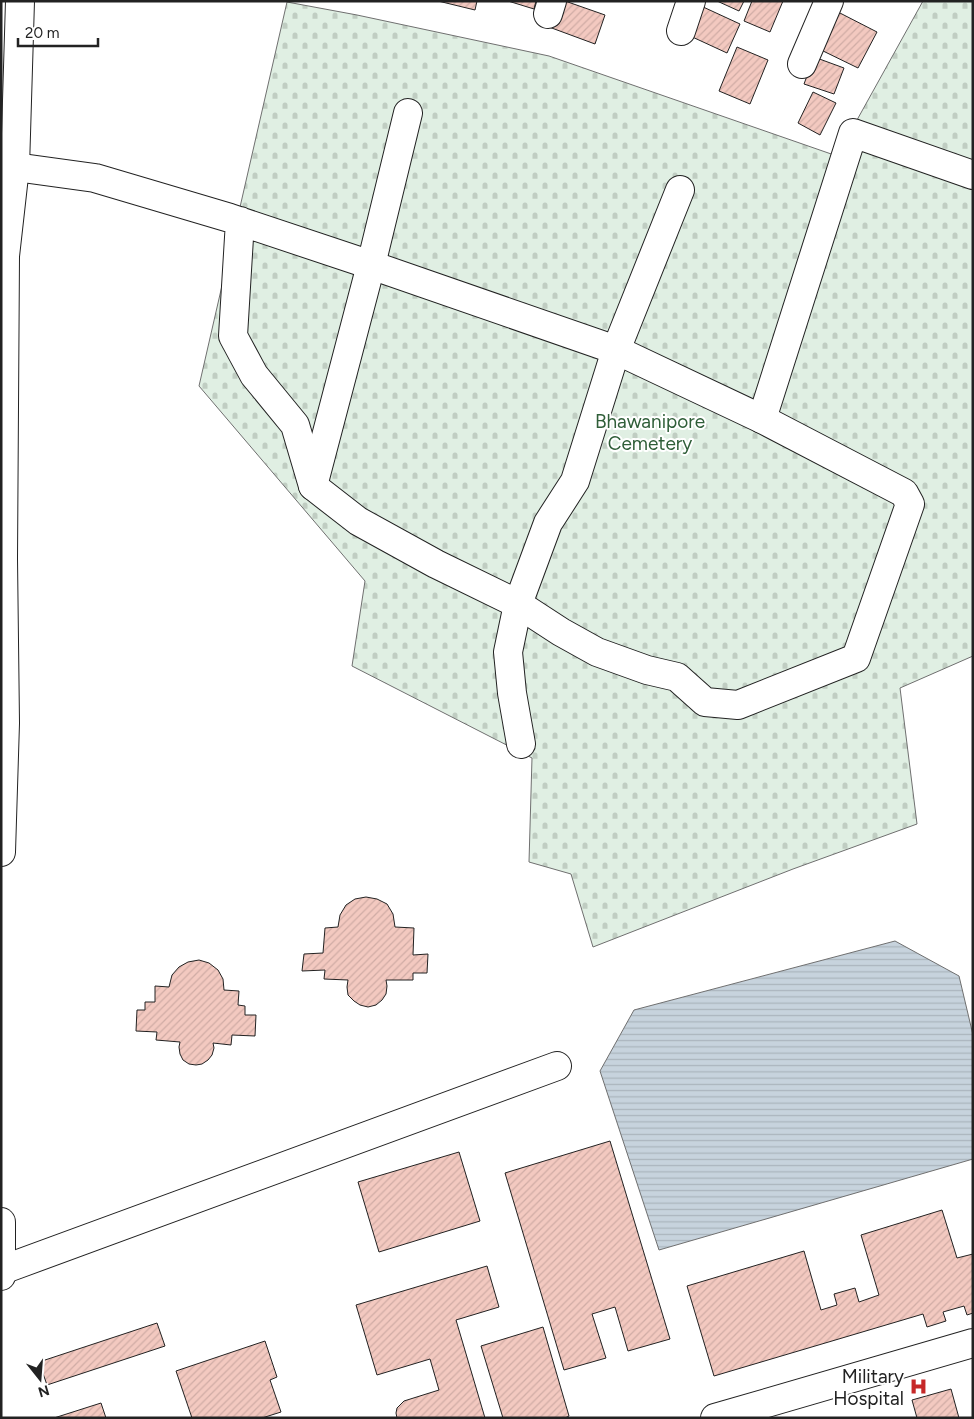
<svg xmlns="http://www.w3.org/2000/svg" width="974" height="1419" viewBox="0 0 974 1419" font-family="Figtree,sans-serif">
	<defs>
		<pattern id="cemetery-stones" width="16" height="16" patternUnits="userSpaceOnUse" patternTransform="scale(1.25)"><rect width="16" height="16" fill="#e0efe3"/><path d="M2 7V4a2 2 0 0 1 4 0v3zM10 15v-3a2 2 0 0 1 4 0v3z" fill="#c0cdc2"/></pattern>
		<pattern id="water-rules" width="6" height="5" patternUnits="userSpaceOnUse" patternTransform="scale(1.25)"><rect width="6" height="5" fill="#c7d3dd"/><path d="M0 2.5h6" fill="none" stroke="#abb5bd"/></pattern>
		<pattern id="building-hatch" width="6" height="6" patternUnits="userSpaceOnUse" patternTransform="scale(1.25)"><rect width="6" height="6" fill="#f3c9c0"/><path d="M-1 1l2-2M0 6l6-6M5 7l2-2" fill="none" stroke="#d0aca5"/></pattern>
	</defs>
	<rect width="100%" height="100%" fill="#fff"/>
	<path fill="url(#cemetery-stones)" stroke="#6f6f6f" d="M923,1H973V656L900,688L917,824L793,869L593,947L571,874L529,862L532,758L352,666L365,581L199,386L287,2L357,15L549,56L837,156Z"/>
	<path fill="url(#water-rules)" stroke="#6f6f6f" d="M895,941L959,976L973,1035V1159L659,1250L600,1071L634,1010Z"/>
	<g fill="url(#building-hatch)" stroke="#222">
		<path d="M438,1H477L475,10Z"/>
		<path d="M508,1H536L534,9Z"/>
		<path d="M565,1L605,15L595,44L549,27Z"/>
		<path d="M717,1H744L739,11Z"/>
		<path d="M752,1H783L770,32L744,21Z"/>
		<path d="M701,6L740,24L727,53L688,35Z"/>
		<path d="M838,12L877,32L858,68L819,49Z"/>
		<path d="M737,47L768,60L750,104L719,91Z"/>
		<path d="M814,57L844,68L834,94L804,84Z"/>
		<path d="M813,92L836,103L820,135L798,123Z"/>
		<path d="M366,897L377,899L387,904L393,914L395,927L414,928L413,955L428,954L427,973H413V980H386L387,986L386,994L382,1000L376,1005L368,1007L360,1005L354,1001L348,995L347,987L348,980L324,979L325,970L302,971L304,954L323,953L325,928L338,927L340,915L346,905L355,899Z"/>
		<path d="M199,960L209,963L218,970L223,979L224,990L239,991L238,1005L245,1006V1015H256L255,1036L232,1035L231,1045L213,1043L214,1048L212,1055L208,1060L202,1064L196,1065L189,1064L183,1060L180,1054L179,1047L180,1042L156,1040L157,1032L136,1031L137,1010H145V1002H155V986L169,987L172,975L179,967L188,962Z"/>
		<path d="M610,1141L670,1339L628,1351L615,1307L592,1314L606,1358L564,1370L505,1173Z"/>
		<path d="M459,1152L480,1221L379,1252L358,1182Z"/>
		<path d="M942,1210L957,1258L973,1254V1313L967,1315L964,1306L943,1312L946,1321L927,1327L923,1314L714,1376L687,1286L804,1251L821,1310L837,1305L834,1294L855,1288L859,1302L879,1295L861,1235Z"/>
		<path d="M487,1266L499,1307L456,1320L485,1418H397L396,1413L397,1408L404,1401L439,1390L430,1359L377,1375L356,1305Z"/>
		<path d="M157,1323L165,1346L47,1385L39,1362Z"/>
		<path d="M543,1327L569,1416L565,1418H503L481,1346Z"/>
		<path d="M265,1341L277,1377L270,1380L281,1412L262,1418H192L176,1371Z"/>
		<path d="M951,1389L959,1418H917L912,1400Z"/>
		<path d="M101,1403L106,1418H54Z"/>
	</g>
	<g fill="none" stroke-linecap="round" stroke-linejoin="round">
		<defs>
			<g id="minor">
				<path d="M548,14L552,1"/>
				<path d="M681,31L691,1"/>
				<path d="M802,64L829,1"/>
				<path d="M15,167L95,178L230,218L371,265L616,350L762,419L904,493L910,504L856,658L738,705L705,702L677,677L647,670L597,652L561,632L518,604L436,564L358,521L313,486L295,425L254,375L233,336L240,221"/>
				<path d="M762,419L853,133L973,175"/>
				<path d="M313,486L371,265L408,113"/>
				<path d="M521,744L512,693L508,652L518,604L548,523L575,481L616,350L680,190"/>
				<path d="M2,1270L557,1066"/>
				<path d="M715,1418L973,1343"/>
			</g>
			<g id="major">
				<path d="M1,852L5,723L3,559L5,256L15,167L20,1"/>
				<path d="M1,1222V1276"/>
			</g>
		</defs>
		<use href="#minor" stroke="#222" stroke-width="30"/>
		<use href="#major" stroke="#222" stroke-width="30"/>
		<use href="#minor" stroke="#fff" stroke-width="28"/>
		<use href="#major" stroke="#fff" stroke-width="28"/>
	</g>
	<defs>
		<symbol id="hospital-bare" viewBox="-9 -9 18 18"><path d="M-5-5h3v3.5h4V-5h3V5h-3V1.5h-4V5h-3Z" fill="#c62828" stroke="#fff" stroke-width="2.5" paint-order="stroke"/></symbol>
	</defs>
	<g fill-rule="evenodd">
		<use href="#hospital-bare" x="906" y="1374" width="25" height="25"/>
	</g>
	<g text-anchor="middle" stroke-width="4" stroke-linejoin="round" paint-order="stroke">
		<g font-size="19" fill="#2f5e38" stroke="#fff">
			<text x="650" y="428">Bhawanipore<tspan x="650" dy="22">Cemetery</tspan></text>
		</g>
		<g font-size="19" fill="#222" stroke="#fff" text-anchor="end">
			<text x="904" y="1383">Military<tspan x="904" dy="22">Hospital</tspan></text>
		</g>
	</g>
	<rect width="974" height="1419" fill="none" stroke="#222222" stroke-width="5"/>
	<g transform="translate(40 1379) rotate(163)" stroke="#ffffff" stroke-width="4" paint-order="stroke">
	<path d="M0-4L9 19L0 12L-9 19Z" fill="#222222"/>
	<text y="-8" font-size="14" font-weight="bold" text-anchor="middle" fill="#222222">N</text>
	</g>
	<path d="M18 38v8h80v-8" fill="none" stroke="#222222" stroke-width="2.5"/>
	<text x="25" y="38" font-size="15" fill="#222222" stroke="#ffffff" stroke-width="4" paint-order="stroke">20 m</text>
</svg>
